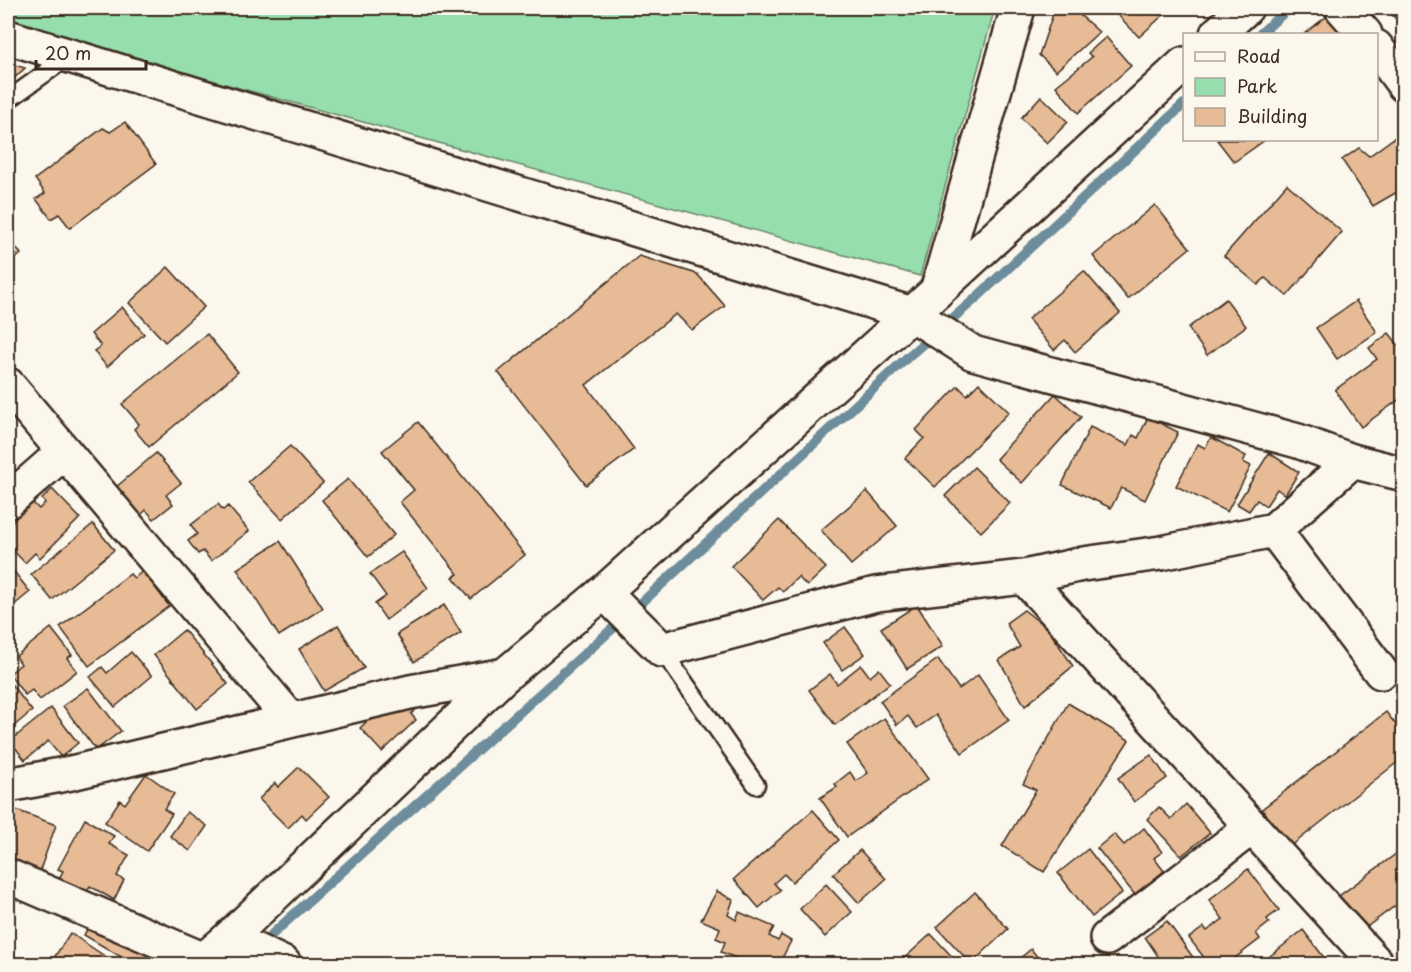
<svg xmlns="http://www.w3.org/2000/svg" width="1411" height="972" viewBox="0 0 1411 972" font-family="'Playpen Sans',sans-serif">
	<rect width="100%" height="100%" fill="#fbf7ec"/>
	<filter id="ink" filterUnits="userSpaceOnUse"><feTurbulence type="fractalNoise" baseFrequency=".0167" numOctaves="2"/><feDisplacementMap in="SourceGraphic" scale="12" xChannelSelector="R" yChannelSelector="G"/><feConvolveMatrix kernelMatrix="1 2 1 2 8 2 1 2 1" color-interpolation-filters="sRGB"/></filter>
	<g filter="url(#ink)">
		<path fill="#96dead" stroke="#688466" stroke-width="1.5" d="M8,8H995L920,276L8,24Z"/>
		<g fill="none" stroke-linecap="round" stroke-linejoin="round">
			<g stroke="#6d8d9c" stroke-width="10">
				<path d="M1260,34L1289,8"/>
				<path d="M240,964L279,928L650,595L911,354L974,300L1184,104"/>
			</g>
		</g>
		<g fill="#e6bb96" stroke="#3b2a1e" stroke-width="1.5">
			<path d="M1055,8H1072L1099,32L1056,71L1039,55Z"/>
			<path d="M1111,8H1171L1139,37Z"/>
			<path d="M1386,8H1404V11L1395,18Z"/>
			<path d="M1327,16L1342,34H1304Z"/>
			<path d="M1106,37L1131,66L1078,113L1056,86L1092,57L1088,53Z"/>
			<path d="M8,63L25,68L8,84Z"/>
			<path d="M1041,96L1068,122L1047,143L1021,118Z"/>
			<path d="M125,122L156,164L70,228L59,214L51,219L36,199L45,193L35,179L103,128L110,132Z"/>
			<path d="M1402,132L1404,135V188L1373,206L1342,160L1359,148L1369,156Z"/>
			<path d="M1217,140H1265L1234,162Z"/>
			<path d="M1287,184L1342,232L1287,296L1265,278L1258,285L1224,256Z"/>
			<path d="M1155,205L1190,248L1128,299L1093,256Z"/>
			<path d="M8,237L21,254L8,265Z"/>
			<path d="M639,256L697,274L725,306L692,330L676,314L586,385L634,449L586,485L498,372Z"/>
			<path d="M168,267L204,307L165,342L129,303Z"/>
			<path d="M1084,271L1120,313L1075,352L1065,340L1054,350L1028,319Z"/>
			<path d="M1226,299L1246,326L1207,355L1188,328Z"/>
			<path d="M1356,301L1377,332L1337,359L1316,328Z"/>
			<path d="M122,307L144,334L107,367L94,351L101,346L91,334Z"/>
			<path d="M1389,333L1404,352V396L1361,427L1335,390L1377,359L1369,348Z"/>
			<path d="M207,334L238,372L149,447L134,429L139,424L122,404Z"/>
			<path d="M979,383L1009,412L935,487L905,458L924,438L916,430L958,386L967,395Z"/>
			<path d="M1055,394L1081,417L1022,483L996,459Z"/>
			<path d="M1148,417L1178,432L1145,500L1121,488L1111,508L1062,485L1090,427L1128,445L1133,435L1138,438Z"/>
			<path d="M418,422L525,555L471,599L453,577L458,574L400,502L414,490L382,451Z"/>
			<path d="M1211,437L1246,456L1243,462L1251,466L1227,512L1176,486L1198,444L1205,448Z"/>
			<path d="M290,446L323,483L282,519L248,482Z"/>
			<path d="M156,453L181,483L166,495L173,504L154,519L146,510L139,517L115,488Z"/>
			<path d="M1269,453L1299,472L1285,495L1277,489L1266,506L1257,500L1249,511L1237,504Z"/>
			<path d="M974,467L1010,503L981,532L945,496Z"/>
			<path d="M348,479L394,535L368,557L322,500Z"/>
			<path d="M52,489L80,518L40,558L35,553L25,563L8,545V526L32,502L39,509L45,503L42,499Z"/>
			<path d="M867,491L897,526L851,565L821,530Z"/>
			<path d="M218,504L223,510L228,506L249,531L211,561L203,551L198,554L188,541L197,534L191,525Z"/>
			<path d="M779,520L826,568L807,586L798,577L783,592L778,587L763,600L731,566Z"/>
			<path d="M93,524L114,550L52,600L31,574Z"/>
			<path d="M280,541L323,608L279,636L237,569Z"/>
			<path d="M402,552L428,588L386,620L375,604L386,596L370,574Z"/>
			<path d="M8,564L30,592L8,610Z"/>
			<path d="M143,571L169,606L89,666L60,627L130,574L134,578Z"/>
			<path d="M444,605L461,633L414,662L397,634Z"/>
			<path d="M917,605L943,646L907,669L881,628Z"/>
			<path d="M1024,610L1048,629L1073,666L1025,706L999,660L1020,647L1006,623Z"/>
			<path d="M338,625L364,668L324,691L299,649Z"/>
			<path d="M845,627L865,654L842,670L823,643Z"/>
			<path d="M51,628L72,655L67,658L77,671L40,700L32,690L25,695L9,674L21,664L16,656Z"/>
			<path d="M184,630L228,684L197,709L154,655Z"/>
			<path d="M131,652L152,676L115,707L90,677L102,667L107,673Z"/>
			<path d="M938,659L959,689L978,675L1009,720L962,753L936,715L917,728L908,716L897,725L880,701Z"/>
			<path d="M861,665L870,677L879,669L890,683L835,725L809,690L830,674L837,684Z"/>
			<path d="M8,680L32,711L8,731Z"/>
			<path d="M88,688L121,731L96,750L63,706Z"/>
			<path d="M1068,703L1129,740L1044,872L1002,846L1036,790L1023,784Z"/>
			<path d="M421,705L411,714L416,720L382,752L360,728L381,707Z"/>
			<path d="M51,708L78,743L61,757L48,741L25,760L10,741Z"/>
			<path d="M1386,712L1404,735V757L1291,846L1262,809Z"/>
			<path d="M884,718L928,779L847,837L820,798L837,787L835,784L850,772L856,781L868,773L847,744Z"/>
			<path d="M1151,755L1167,778L1134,802L1118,778Z"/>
			<path d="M299,767L329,797L306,819L302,814L288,828L259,799L275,783L278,787Z"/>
			<path d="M146,774L174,794L164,809L172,814L147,851L105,822L120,800L125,804Z"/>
			<path d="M1186,804L1210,833L1181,856L1147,819L1159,807L1171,819Z"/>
			<path d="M8,807L56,825L40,870L8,858Z"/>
			<path d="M813,810L839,840L792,882L784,874L774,883L780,890L759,908L734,879Z"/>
			<path d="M187,812L207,826L190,851L170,836Z"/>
			<path d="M85,819L114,836L109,844L129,855L117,876L124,880L114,900L90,886L84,895L58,881L63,871L58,869Z"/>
			<path d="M1144,828L1162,852L1154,858L1164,871L1135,895L1097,848L1114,834L1124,845Z"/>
			<path d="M1404,848V899L1364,929L1339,896Z"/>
			<path d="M1088,849L1122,893L1092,917L1058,873Z"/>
			<path d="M860,850L886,879L859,903L833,874Z"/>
			<path d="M1248,869L1279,910L1267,919L1269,923L1256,933L1260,939L1227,964H1209L1189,938L1204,927L1207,931L1223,919L1209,900Z"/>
			<path d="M826,884L852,912L825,937L800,909Z"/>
			<path d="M717,891L733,900L728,915L736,920L739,912L774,927L769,936L778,941L781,935L791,941L779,964H751L721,952L725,942L716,938L720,928L701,920Z"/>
			<path d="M975,892L1008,929L971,964L937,927Z"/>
			<path d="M1167,921L1197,963L1195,964H1152L1160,959L1145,937Z"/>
			<path d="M90,924L153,949L144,964H133L84,935Z"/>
			<path d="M1303,930L1329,964H1260Z"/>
			<path d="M70,933L109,959L106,964H50Z"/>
			<path d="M931,934L959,964H898Z"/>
			<path d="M1031,949L1043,964H1013Z"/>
		</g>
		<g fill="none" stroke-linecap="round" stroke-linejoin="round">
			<defs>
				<g id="service">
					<path d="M8,100L69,56"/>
					<path d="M662,650L756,785"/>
				</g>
				<g id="minor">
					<path d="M1342,8L1365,34"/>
					<path d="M8,37L912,314L973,353L1298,441L1352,461L1404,474"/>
					<path d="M1376,47L1404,85"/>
					<path d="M937,291L1018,8"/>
					<path d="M8,385L291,720"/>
					<path d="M8,501L64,452"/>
					<path d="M1274,530L1381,672"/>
					<path d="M1024,577L1377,964"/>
					<path d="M604,592L662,650L876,594L1024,577L1083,564L1161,553L1274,530L1352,461"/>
					<path d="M8,785L71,773L410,692L505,675"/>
					<path d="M8,876L204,960"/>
					<path d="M229,938L284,964"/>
					<path d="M1107,938L1252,827"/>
				</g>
				<g id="tertiary">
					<path d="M1217,34L1246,8"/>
					<path d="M199,964L229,938L505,675L604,592L912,314L1184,64"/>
				</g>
			</defs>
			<use href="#service" stroke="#3b2a1e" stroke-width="21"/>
			<use href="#minor" stroke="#3b2a1e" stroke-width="38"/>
			<use href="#tertiary" stroke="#3b2a1e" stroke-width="38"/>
			<use href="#service" stroke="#fbf7ec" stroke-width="16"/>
			<use href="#minor" stroke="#fbf7ec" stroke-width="33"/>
			<use href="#tertiary" stroke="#fbf7ec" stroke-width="33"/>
		</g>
	</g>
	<rect width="1411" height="972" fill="none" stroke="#fbf7ec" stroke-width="30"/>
	<rect x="15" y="15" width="1381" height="942" fill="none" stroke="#3b2a1e" stroke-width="2" filter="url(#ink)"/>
	<rect x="1183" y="33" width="195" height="108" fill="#fbf7ec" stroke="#aea59a" stroke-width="1.5"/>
	<rect x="1195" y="52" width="30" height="9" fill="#fbf7ec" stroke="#aea59a" stroke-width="1.5"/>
	<text x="1237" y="63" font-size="18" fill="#3b2a1e">Road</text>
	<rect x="1195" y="78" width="30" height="18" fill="#96dead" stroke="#aea59a" stroke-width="1.5"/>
	<text x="1237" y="93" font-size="18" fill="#3b2a1e">Park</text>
	<rect x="1195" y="108" width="30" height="18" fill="#e6bb96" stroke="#aea59a" stroke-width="1.5"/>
	<text x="1237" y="123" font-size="18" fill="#3b2a1e">Building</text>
	<path d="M36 60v9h110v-9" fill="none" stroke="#3b2a1e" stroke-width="3"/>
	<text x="45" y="60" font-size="18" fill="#3b2a1e" stroke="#fbf7ec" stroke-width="4.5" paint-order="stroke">20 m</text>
</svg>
